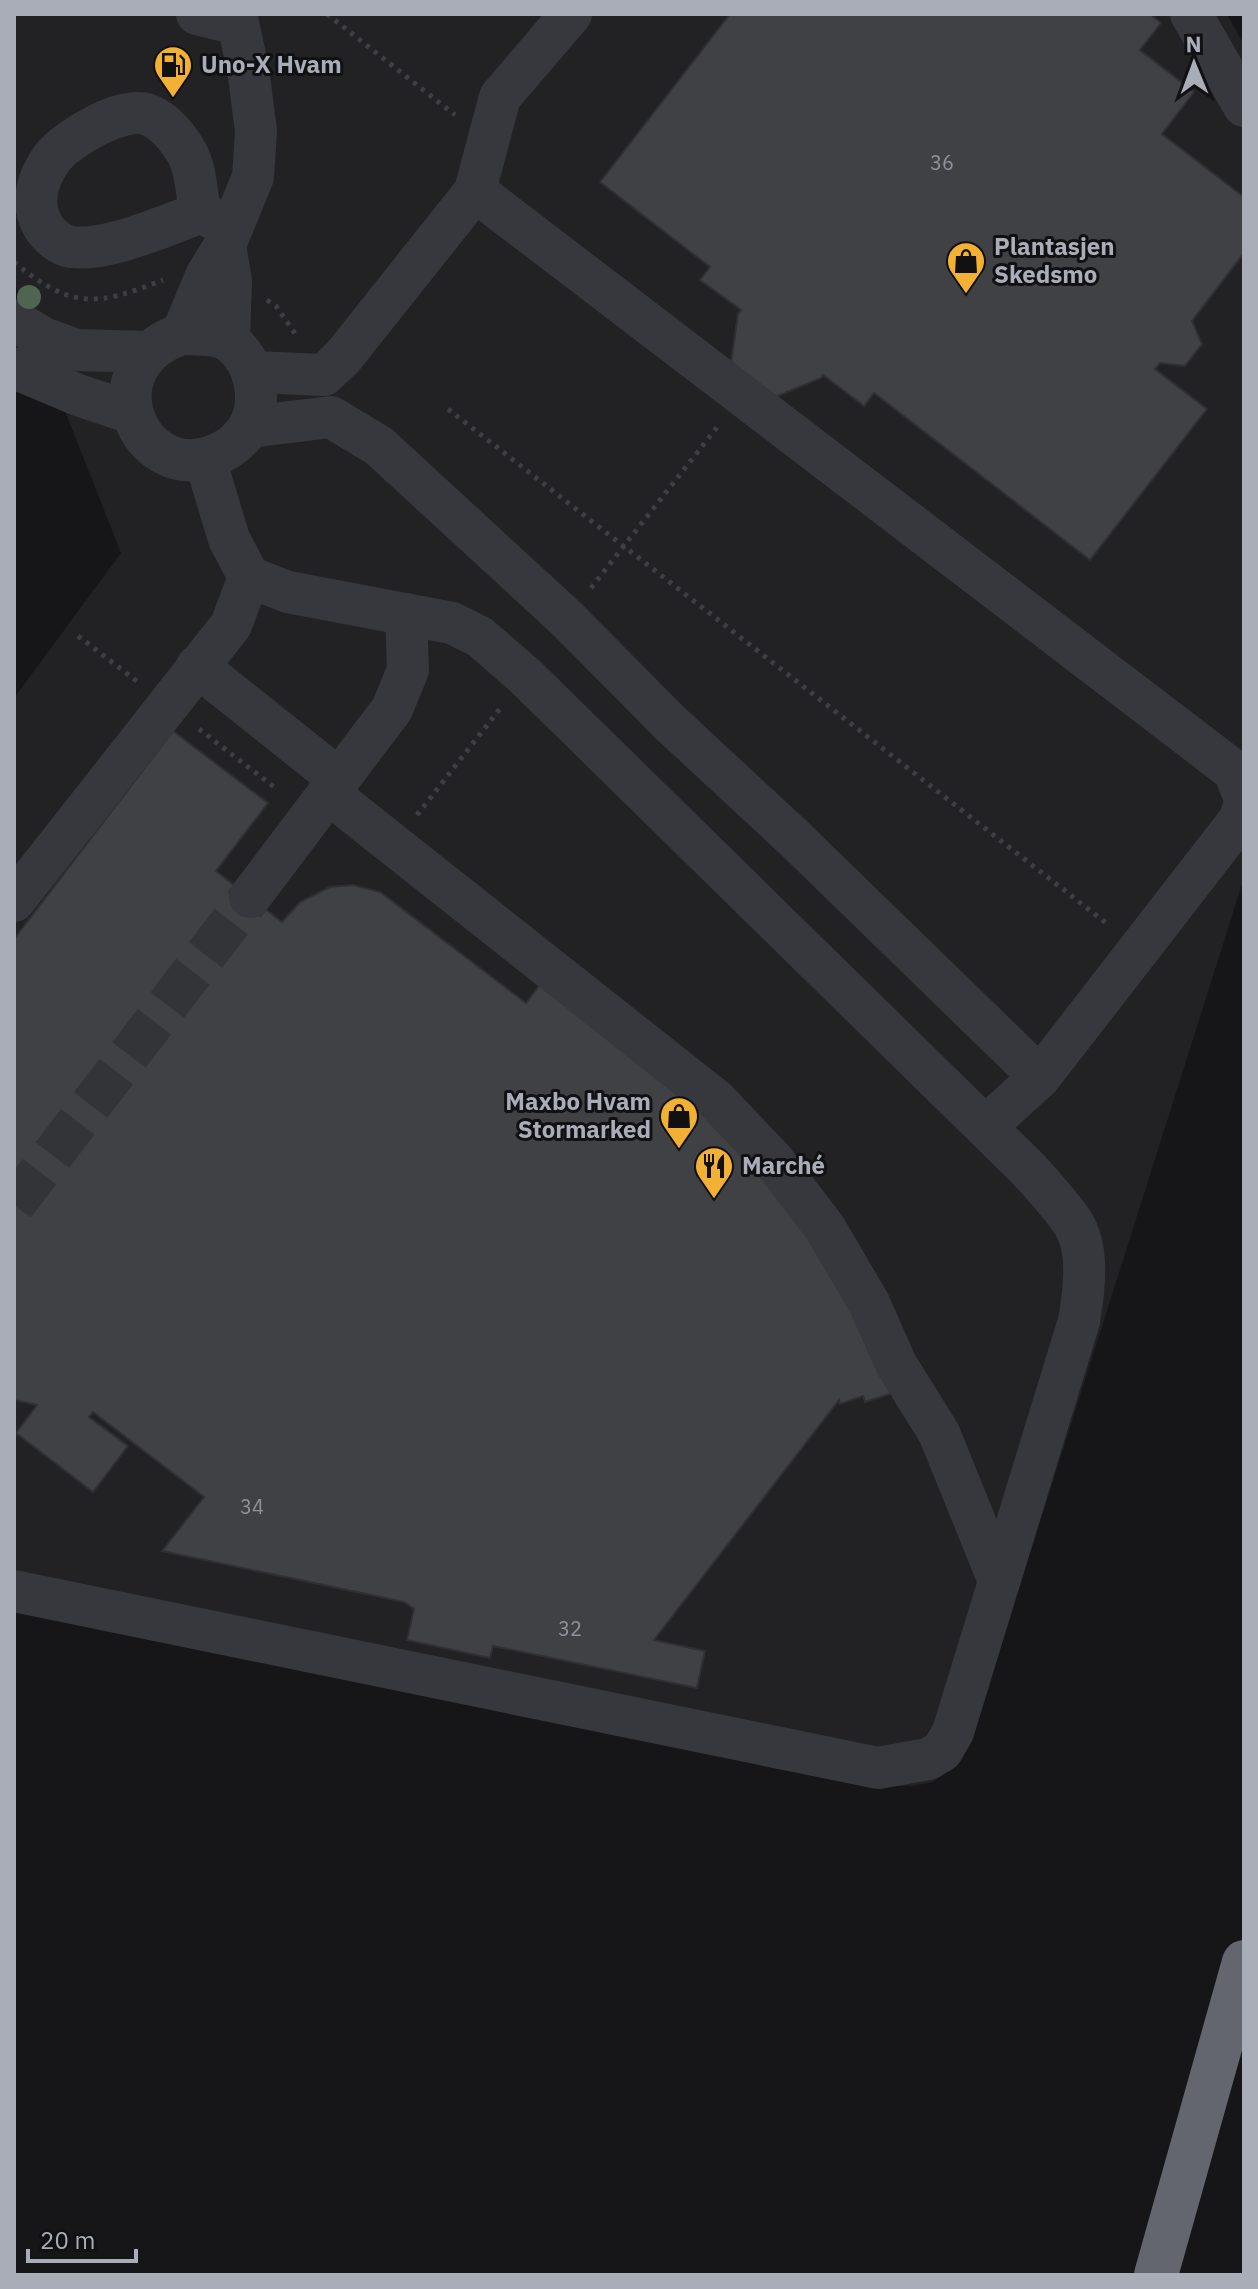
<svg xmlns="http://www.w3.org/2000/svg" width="1258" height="2289" viewBox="0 0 1258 2289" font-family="'IBM Plex Sans',sans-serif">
	<rect width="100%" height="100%" fill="#161618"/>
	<path fill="#222225" d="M14,14H1227L1244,45V878L973,1734L951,1769L933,1782L913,1786H892L14,1592V698L121,553L14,282Z"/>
	<g fill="#404145" stroke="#303034" stroke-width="2">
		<path d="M730,14H1150L1161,23L1140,50L1194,92L1162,134L1244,197V253L1192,321L1202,344L1185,366L1160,363L1155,369L1207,409L1090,560L874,393L864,406L823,375L821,378L775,397L731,363L738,314L741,310L700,280L710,267L600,182Z"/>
		<path d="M173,731L268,803L216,871L282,922L300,902L330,887L353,885L380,892L526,1003L548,974L749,1139L900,1391L865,1402L863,1396L840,1404L839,1400L654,1640L705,1651L697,1688L493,1646L490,1658L407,1640L414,1609L404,1602L162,1551L204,1497L93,1412L89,1417L128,1446L93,1492L16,1433L37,1405L14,1400V939Z"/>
	</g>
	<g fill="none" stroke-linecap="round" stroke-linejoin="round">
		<path stroke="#333438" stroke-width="42" stroke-dasharray="42 21" stroke-linecap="butt" d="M14,1205L250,897"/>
		<g stroke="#3d3f44" stroke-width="5" stroke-dasharray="4 6" stroke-linecap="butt">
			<path d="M327,14L455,115"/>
			<path d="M14,262C72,310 97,306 163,280"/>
			<path d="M267,300L276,306L296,335"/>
			<path d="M448,409L1110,926"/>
			<path d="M591,588L718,426"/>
			<path d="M78,636L138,682"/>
			<path d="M199,729L278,790"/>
			<path d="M417,815L502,706"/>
		</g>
		<g stroke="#37383d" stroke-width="42">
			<path d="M197,14L238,24"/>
			<path d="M1191,14L1244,106"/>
			<path d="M475,191L1234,771L1244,796"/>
			<path d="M200,213C197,195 196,169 187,153C178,138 166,122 149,115C123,105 68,138 52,158C37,179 30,203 43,226C48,235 60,245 71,247C107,252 166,225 200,213L233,226"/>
			<path d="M225,245L231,281L229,341"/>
			<path d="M14,320L43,338L77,350L148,352"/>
			<path d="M182,334C197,335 218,333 230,342C256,361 264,403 247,430C238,443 228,450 213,456C138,484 88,365 182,334Z"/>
			<path d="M182,334L206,276L225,245L253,177L256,131L248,69L236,14"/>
			<path d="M14,368L78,395L132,413"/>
			<path d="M252,372L324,375L343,357L475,191L500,97L571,14"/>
			<path d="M249,427L331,417L379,446L567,619L670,723L793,837L1040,1077"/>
			<path d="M197,666L339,779"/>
			<path d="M328,793L716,1100L773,1160L825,1228L869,1303L896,1364L939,1433L999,1581"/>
			<path d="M250,897L392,709L408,670L406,614"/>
			<path d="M14,901L231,625L249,577"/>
			<path d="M985,1127L1040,1077L1240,819L1244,806"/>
			<path d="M14,1591L878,1768L928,1759L942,1751L953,1732L1079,1321C1084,1291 1090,1250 1073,1223C1060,1204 1044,1187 1029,1170L525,676L480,637L452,623L288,592L249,577L229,539L205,459"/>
		</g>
		<path stroke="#63666e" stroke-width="44" d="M1156,2275L1244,1962"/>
	</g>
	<circle fill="#506452" cx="29" cy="297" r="12"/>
	<defs>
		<symbol id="fuel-pin" viewBox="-11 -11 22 30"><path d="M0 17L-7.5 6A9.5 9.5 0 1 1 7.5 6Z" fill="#f2b134" stroke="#111113"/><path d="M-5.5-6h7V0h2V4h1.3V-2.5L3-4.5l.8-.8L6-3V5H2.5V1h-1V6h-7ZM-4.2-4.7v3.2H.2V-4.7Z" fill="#111"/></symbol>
		<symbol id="shop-pin" viewBox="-11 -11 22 30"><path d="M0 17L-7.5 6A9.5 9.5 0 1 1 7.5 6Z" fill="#f2b134" stroke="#111113"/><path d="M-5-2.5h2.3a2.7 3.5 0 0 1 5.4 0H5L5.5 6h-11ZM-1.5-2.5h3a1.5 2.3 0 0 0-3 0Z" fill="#111"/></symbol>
		<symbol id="restaurant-pin" viewBox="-11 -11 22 30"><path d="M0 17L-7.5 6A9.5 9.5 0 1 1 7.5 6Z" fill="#f2b134" stroke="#111113"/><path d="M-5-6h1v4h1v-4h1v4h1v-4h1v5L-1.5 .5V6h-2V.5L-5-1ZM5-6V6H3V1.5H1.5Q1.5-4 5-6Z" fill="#111"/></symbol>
	</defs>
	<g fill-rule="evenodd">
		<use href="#fuel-pin" x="151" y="43" width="44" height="60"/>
		<use href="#shop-pin" x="944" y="239" width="44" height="60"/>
		<use href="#shop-pin" x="657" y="1094" width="44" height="60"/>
		<use href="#restaurant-pin" x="692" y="1144" width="44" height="60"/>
	</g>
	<g text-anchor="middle" stroke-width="6" stroke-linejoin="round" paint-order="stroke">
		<g font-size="20" fill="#8e929b">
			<text x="942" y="170">36</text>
			<text x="252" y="1514">34</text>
			<text x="570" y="1636">32</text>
		</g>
		<g font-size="24" font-weight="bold" fill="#a8adb8" stroke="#111113" text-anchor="start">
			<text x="201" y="73">Uno-X Hvam</text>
			<text x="994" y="255">Plantasjen<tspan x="994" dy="28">Skedsmo</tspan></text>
			<text x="651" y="1110" text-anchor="end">Maxbo Hvam<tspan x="651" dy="28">Stormarked</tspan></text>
			<text x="742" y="1174">Marché</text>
		</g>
	</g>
	<rect width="1258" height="2289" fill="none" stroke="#a8adb8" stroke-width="32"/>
	<g transform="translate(1194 64) rotate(359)" stroke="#111113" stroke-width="6" paint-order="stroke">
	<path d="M0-6L14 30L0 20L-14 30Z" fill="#a8adb8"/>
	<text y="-12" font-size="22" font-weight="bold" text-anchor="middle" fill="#a8adb8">N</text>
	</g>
	<path d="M28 2249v12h108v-12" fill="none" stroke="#a8adb8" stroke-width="4"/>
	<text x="40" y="2249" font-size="24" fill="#a8adb8" stroke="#111113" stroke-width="6" paint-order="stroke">20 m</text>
</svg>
